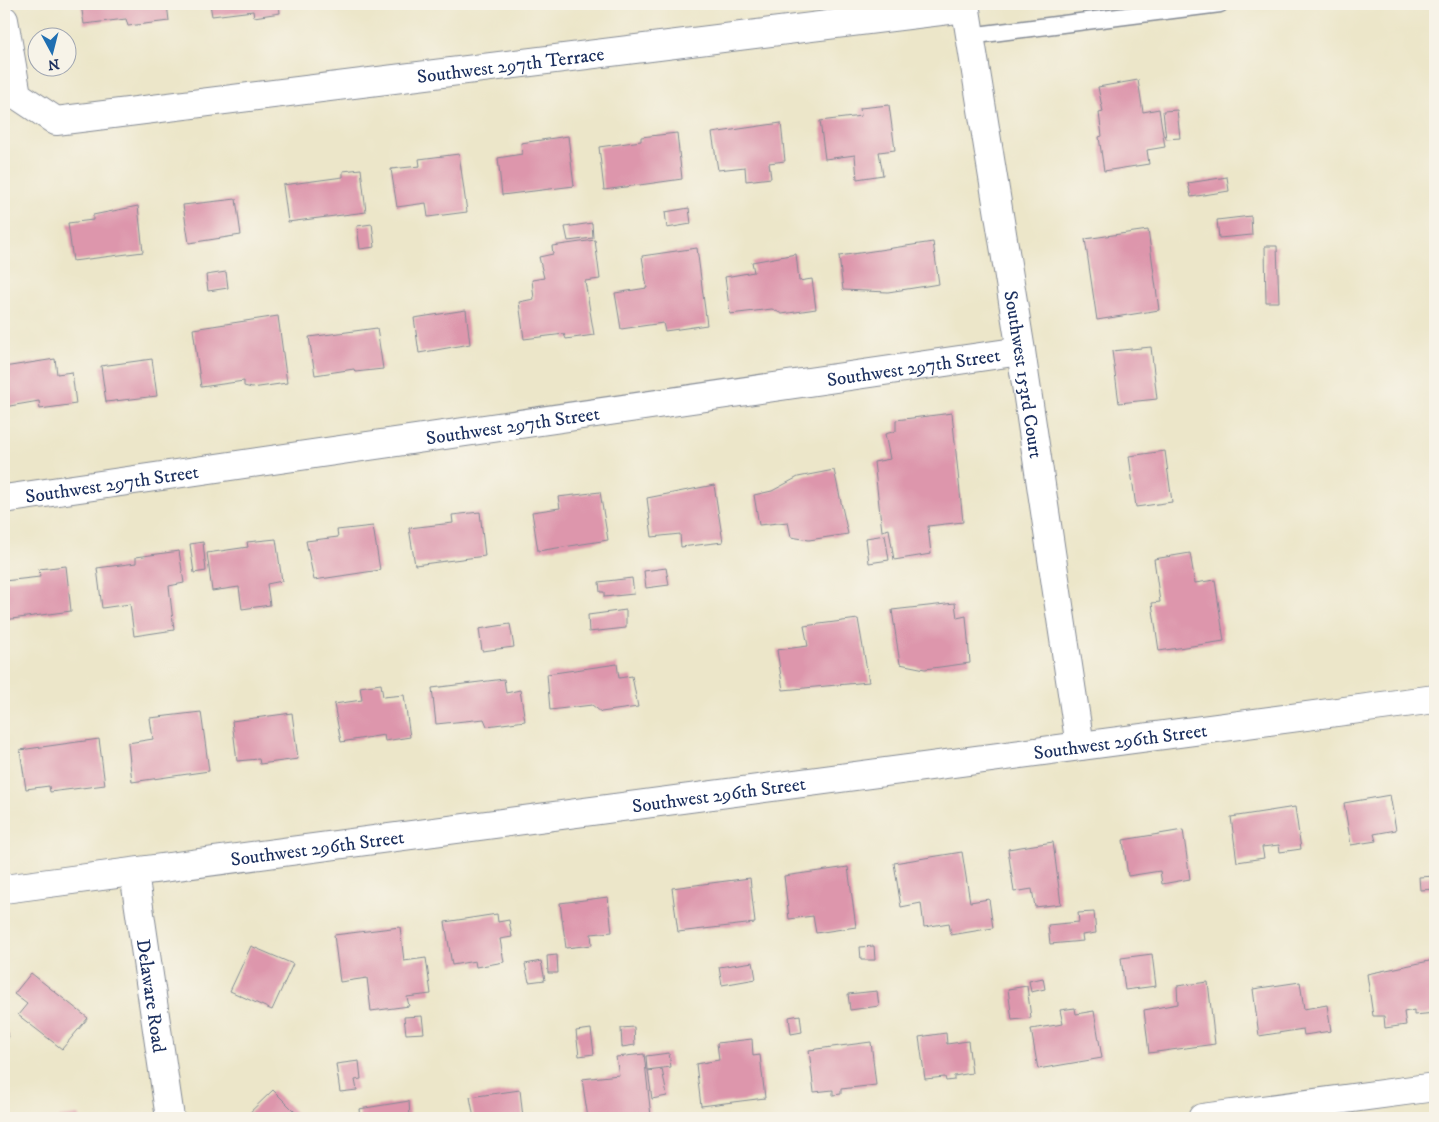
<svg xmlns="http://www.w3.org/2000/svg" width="1439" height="1122" viewBox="0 0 1439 1122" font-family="'IM FELL DW Pica',serif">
	<rect width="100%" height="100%" fill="#f7f3e8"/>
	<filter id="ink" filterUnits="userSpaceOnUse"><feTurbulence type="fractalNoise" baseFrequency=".02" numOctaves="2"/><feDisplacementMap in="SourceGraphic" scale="10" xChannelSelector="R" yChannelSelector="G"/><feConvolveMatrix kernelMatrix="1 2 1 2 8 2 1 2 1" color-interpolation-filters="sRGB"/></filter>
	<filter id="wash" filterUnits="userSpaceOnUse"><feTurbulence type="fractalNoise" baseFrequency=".0096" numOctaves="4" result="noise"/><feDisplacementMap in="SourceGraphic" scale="20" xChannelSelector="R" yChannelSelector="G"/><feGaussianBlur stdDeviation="1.12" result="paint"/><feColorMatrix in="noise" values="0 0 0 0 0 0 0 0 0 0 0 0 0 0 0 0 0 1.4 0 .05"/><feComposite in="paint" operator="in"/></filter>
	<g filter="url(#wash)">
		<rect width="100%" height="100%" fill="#ece6c9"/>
		<g id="blocks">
			<g fill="#dd96ac">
				<path d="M81,4H167L169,21L128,26L126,19L84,24Z"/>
				<path d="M210,4H279L280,13L254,17L253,11L212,16Z"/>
				<path d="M1138,80L1143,112L1159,109L1165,147L1147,150L1149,164L1104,171L1099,137L1102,136L1099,113L1103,112L1098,87Z"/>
				<path d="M889,105L895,150L879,152L883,175L857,179L855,155L825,159L820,121L861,116L860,108Z"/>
				<path d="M1177,110L1180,138L1166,139L1163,111Z"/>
				<path d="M781,123L785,161L769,163L771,178L746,181L745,167L718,170L712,133Z"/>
				<path d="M677,133L682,179L604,190L599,147L641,141V137Z"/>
				<path d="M568,136L574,186L502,195L498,158L522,154L521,143Z"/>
				<path d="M459,154L467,212L428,217L426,203L397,207L391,169L420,166L419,159Z"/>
				<path d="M361,169L366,212L288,222L283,185L343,177V171Z"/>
				<path d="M1227,177L1229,191L1191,197L1188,183Z"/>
				<path d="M236,199L241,235L189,243L183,205Z"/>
				<path d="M138,206L143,252L73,261L68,223L93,220V215Z"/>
				<path d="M689,208L691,224L667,228L665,212Z"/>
				<path d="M1251,216L1252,235L1219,238L1217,220Z"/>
				<path d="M592,223L593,238L568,241L565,227Z"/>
				<path d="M372,224L375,247L360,249L357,226Z"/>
				<path d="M1148,230L1159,310L1097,320L1085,239Z"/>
				<path d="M595,240L600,279L585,281L594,335L566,339L564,334L524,339L519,302L534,299L532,280L544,278L539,257L553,254L552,246Z"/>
				<path d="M933,242L939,284L888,292L843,290L839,256Z"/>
				<path d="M1265,246H1277L1279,302H1266Z"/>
				<path d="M697,248L707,325L665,331L663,323L621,329L615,293L647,288L642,256Z"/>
				<path d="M796,254L799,281L812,279L816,309L782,314L772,309L730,314L725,277L754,272L752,262Z"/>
				<path d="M226,272L228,288L208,291L206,275Z"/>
				<path d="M466,310L470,344L419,353L414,318Z"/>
				<path d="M278,316L287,383L252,388L244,386V381L201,387L193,329Z"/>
				<path d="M377,328L383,369L355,372L354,369L315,375L309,337Z"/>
				<path d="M1151,347L1157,399L1119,403L1112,351Z"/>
				<path d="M55,359L57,374L72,372L76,404L40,409L39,401L4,407V367Z"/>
				<path d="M152,359L157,396L106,402L101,366Z"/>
				<path d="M952,413L963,522L928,526L931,554L894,560L889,529L882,531L874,462L890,459L885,434L896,431V420Z"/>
				<path d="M1165,451L1172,502L1136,507L1129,456Z"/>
				<path d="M834,470L848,534L809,540L791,537L788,522L759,525L754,495L772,491L798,477Z"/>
				<path d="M714,485L723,542L681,547L680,534L652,537L647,498Z"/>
				<path d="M600,492L608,540L538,551L532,512L560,508L558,497Z"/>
				<path d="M480,512L485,556L415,565L409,528L453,523L452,515Z"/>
				<path d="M373,526L380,570L314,580L306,541L338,537L337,530Z"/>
				<path d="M885,535L889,560L869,563L866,538Z"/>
				<path d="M276,539L282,581L267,584L270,605L242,609L239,587L212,591L207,553L248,547L247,542Z"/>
				<path d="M203,542L206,571L194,573L190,544Z"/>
				<path d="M179,551L184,583L169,586L174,630L134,636L130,604L102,608L97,568L136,563V557Z"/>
				<path d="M1190,553L1195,583L1215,580L1224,641L1159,651L1152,603L1160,602L1154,559Z"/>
				<path d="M66,566L71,611L4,620V581L40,577L39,569Z"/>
				<path d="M666,568L669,585L646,588L644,571Z"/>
				<path d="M632,578L634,594L604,597V592H600L599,582Z"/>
				<path d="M955,603L957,618L966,616L970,663L925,669L900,664L892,610Z"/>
				<path d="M626,610V628L589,632L588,615Z"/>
				<path d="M858,619L869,682L783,690L777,650L808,646L804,626Z"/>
				<path d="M510,624L514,647L482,651L479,629Z"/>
				<path d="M617,664L619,678L632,676L638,707L601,712L592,705L550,710L547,674Z"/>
				<path d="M504,679L506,693L520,690L525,721L487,726L484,719L436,724L432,688Z"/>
				<path d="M381,684L383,697L404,695L410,737L385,741L384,735L341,742L334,704L362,700L360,687Z"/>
				<path d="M201,712L209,771L132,782L128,743L153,739L150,718Z"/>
				<path d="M292,713L298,759L260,764L259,759L237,761L232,721Z"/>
				<path d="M99,739L105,785L50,792L49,786L26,789L20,750Z"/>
				<path d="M1390,795L1396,830L1374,834L1376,841L1351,845L1344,803Z"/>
				<path d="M1295,807L1301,849L1280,852L1279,845L1262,847L1264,858L1237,862L1231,817Z"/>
				<path d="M1183,830L1190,879L1162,884L1160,871L1128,876L1123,840Z"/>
				<path d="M1053,842L1061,904L1035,907L1032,889L1014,892L1008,849Z"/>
				<path d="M962,852L970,902L989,899L993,928L951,935L949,923L924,927L921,903L901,907L894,863Z"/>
				<path d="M848,867L856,927L816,933L813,916L789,919L784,876Z"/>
				<path d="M1435,876V889L1420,890L1419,877Z"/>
				<path d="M750,878L755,923L678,932L672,888Z"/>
				<path d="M608,897L612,932L591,934L592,945L566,948L560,903Z"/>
				<path d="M1094,912L1096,933L1082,935L1083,941L1050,944L1048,925L1079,922L1078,913Z"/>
				<path d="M497,914L498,922L509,920L512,937L500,939L504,962L476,967L475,961L452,965L445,922Z"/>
				<path d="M400,927L404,961L426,958L431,994L407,997L409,1006L371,1011L367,978L340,982L334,935Z"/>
				<path d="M251,946L293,964L272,1010L230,991Z"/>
				<path d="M874,946L875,960H861L860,947Z"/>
				<path d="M1152,954L1156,986L1125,990L1121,958Z"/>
				<path d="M557,955L558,973H548L547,956Z"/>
				<path d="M1434,960L1435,1013L1414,1015V1010L1404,1012L1406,1025L1385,1028L1384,1016H1373L1367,974Z"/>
				<path d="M541,961L545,980L529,982L525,964Z"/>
				<path d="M753,962L756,979L722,985L719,967Z"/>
				<path d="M31,973L88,1018L62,1049L18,1015L27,1004L14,994Z"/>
				<path d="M1043,978L1045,989L1031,992L1029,981Z"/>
				<path d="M1208,982L1215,1044L1149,1053L1144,1010L1178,1004L1177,986Z"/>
				<path d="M1300,982L1304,1009L1327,1005L1331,1031L1304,1035L1303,1029L1259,1036L1253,989Z"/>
				<path d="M1027,986L1031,1018L1012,1020L1008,989Z"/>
				<path d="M877,991L879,1006L850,1010L848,994Z"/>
				<path d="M1075,1008L1076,1014L1094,1011L1102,1058L1038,1069L1031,1029L1063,1024L1060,1010Z"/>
				<path d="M800,1015L802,1032L791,1034L789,1017Z"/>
				<path d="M422,1016L424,1033L406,1034L404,1017Z"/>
				<path d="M4,1023L9,1037L4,1038Z"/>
				<path d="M634,1027L635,1045L622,1047L621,1028Z"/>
				<path d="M591,1029L594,1054L579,1056L576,1031Z"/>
				<path d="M946,1033L947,1044L968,1041L972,1073L954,1076V1080L946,1081L945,1077L925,1079L919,1037Z"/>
				<path d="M752,1039L753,1056L760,1055L765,1098L701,1106L696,1064L719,1060L717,1043Z"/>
				<path d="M871,1042L876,1085L841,1089V1094L833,1095V1090L814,1092L809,1050Z"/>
				<path d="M669,1053L671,1067L647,1070L646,1056Z"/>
				<path d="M644,1054L651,1116L588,1118L582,1079L619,1075L616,1057Z"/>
				<path d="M359,1061L361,1079L355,1080L357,1090L340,1092L336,1064Z"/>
				<path d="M662,1069L667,1096L652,1099L648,1071Z"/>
				<path d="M273,1090L301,1118H244Z"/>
				<path d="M520,1090L523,1118H474L470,1097Z"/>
				<path d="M409,1101L410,1118H360L359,1109Z"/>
				<path d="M79,1115L80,1118H59V1117Z"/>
			</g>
		</g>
	</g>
	<g filter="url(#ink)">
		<use href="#blocks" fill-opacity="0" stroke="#848a94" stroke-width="1"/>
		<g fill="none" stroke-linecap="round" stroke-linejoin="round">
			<defs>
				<path id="service" d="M969,36L1220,4"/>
				<g id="minor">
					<path id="s1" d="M965,4L1021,351L1080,746"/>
					<path id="s2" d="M4,20L17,95L56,121L965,8"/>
					<path id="s3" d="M4,499L1021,351"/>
					<path id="s4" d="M134,873L170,1118"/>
					<path d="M1202,1118L1435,1087"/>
				</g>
				<g id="tertiary">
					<path id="s5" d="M4,889L1435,699"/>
				</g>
			</defs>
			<use href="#service" stroke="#848a94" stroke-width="19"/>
			<use href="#minor" stroke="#848a94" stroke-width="30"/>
			<use href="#tertiary" stroke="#848a94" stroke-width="30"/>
			<use href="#service" stroke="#fff" stroke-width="16"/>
			<use href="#minor" stroke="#fff" stroke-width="28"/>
			<use href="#tertiary" stroke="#fff" stroke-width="28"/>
		</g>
	</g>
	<g text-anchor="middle" stroke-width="5" stroke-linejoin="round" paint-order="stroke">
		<g font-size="19" fill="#1b2f5e" stroke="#f7f3e8">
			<text dy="7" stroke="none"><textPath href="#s2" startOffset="581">Southwest 297th Terrace</textPath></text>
			<text dy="7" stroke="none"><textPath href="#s3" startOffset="919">Southwest 297th Street</textPath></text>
			<text dy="7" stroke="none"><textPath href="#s1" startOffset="375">Southwest 153rd Court</textPath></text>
			<text dy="7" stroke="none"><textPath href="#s3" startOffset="514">Southwest 297th Street</textPath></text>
			<text dy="7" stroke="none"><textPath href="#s3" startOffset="109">Southwest 297th Street</textPath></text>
			<text dy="7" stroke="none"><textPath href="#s5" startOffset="1126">Southwest 296th Street</textPath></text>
			<text dy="7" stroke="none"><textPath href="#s5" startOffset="721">Southwest 296th Street</textPath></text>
			<text dy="7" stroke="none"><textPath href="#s5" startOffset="316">Southwest 296th Street</textPath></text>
			<text dy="7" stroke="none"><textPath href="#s4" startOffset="124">Delaware Road</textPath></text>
		</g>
	</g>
	<rect width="1439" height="1122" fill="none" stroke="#f7f3e8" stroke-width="20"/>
	<g transform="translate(52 52) rotate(173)"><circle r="24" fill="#f7f3e8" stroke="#9fa5b1"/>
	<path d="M0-4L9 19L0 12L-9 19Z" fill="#1f6fb2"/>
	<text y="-8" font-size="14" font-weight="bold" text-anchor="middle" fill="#1b2f5e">N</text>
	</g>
</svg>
